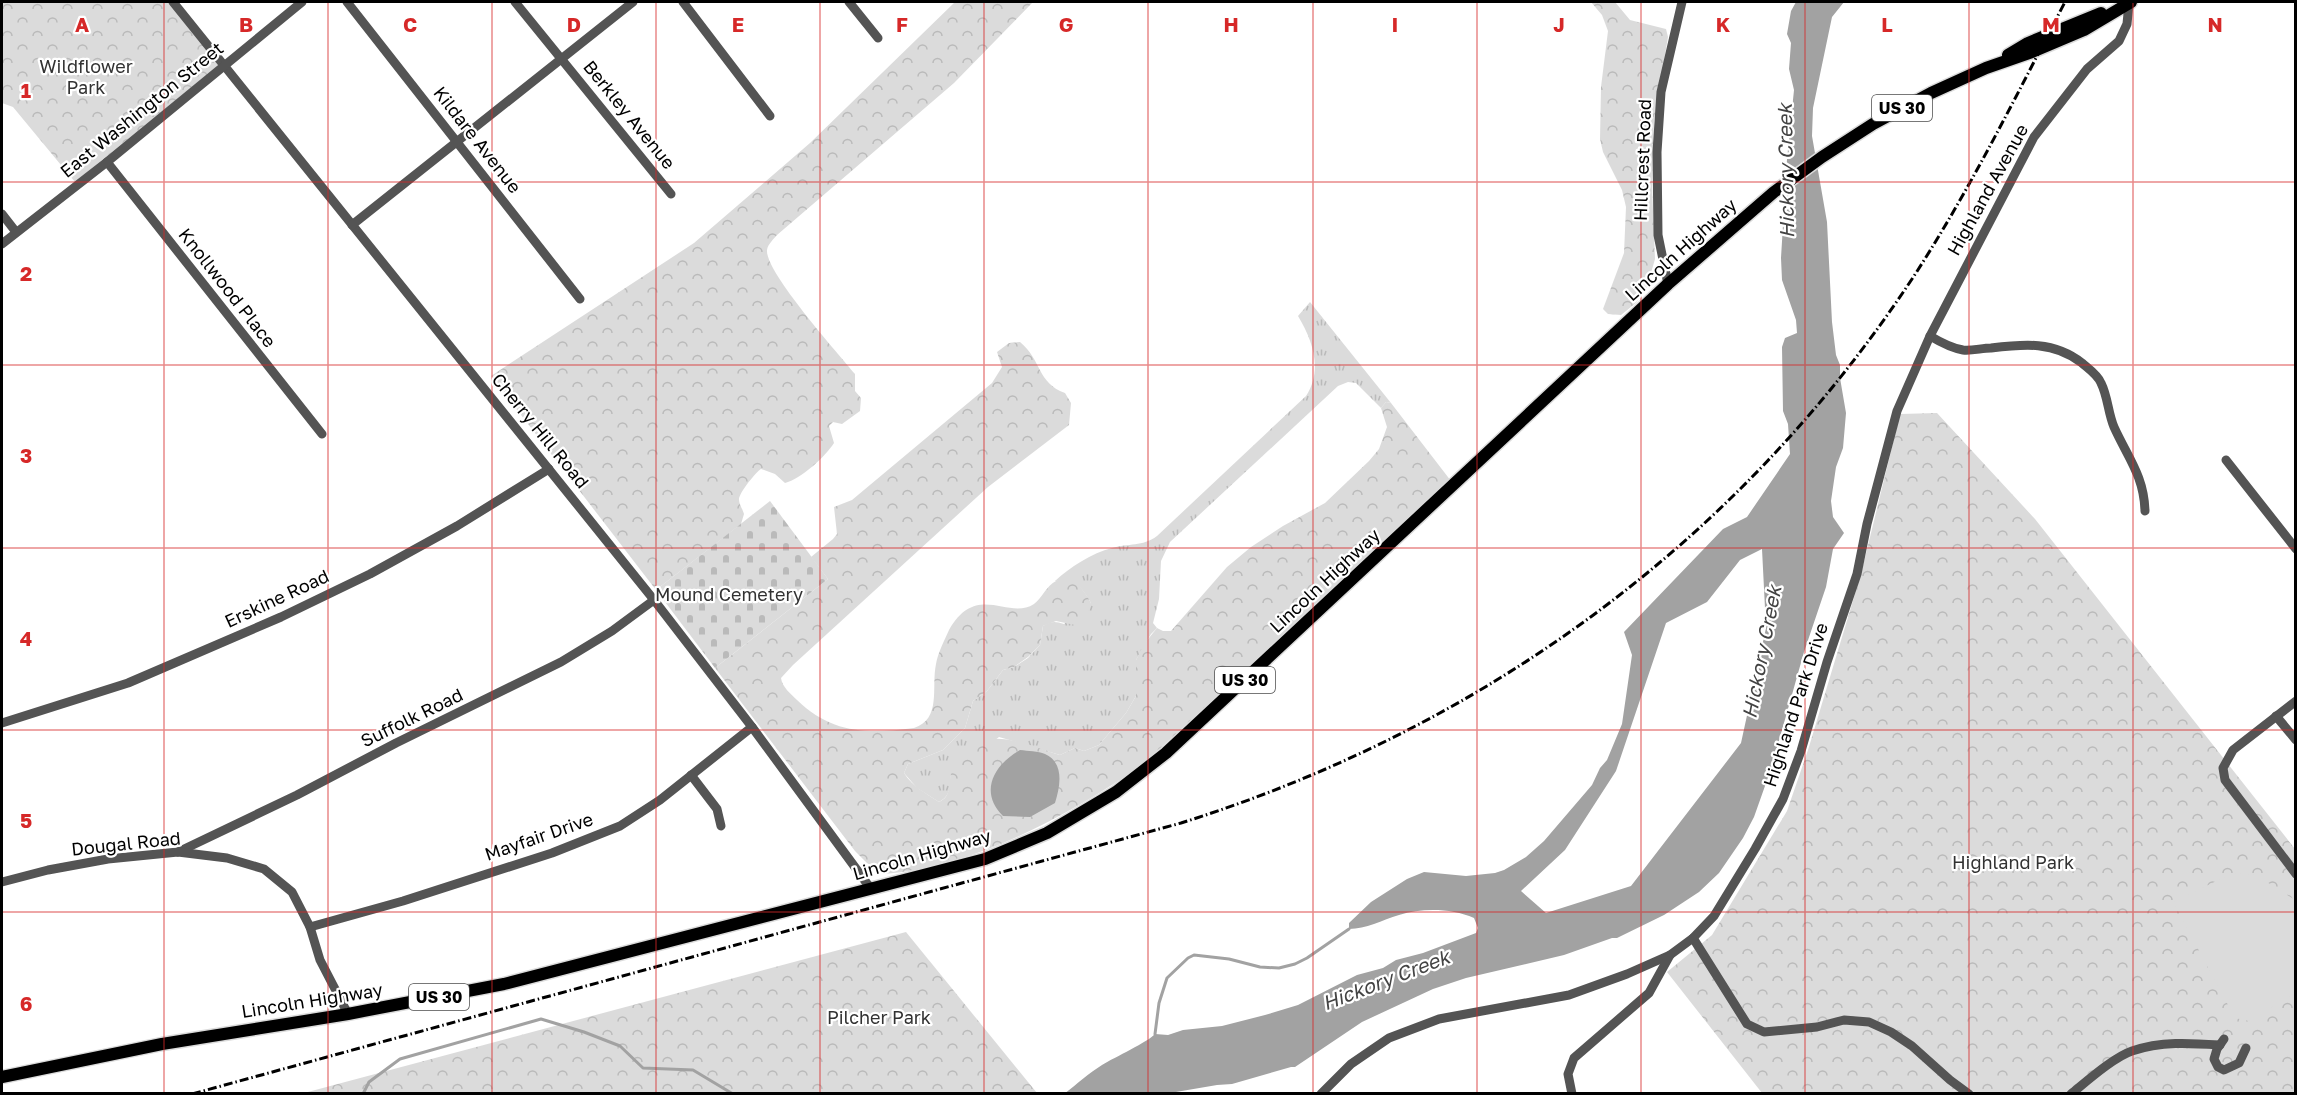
<svg xmlns="http://www.w3.org/2000/svg" width="2297" height="1095" viewBox="0 0 2297 1095" font-family="'Golos Text',sans-serif">
	<defs>
		<pattern id="grass-tufts" width="24" height="20" patternUnits="userSpaceOnUse" patternTransform="scale(1.5)"><rect width="24" height="20" fill="#dbdbdb"/><path d="M3 7l-1-3M5 7V3M7 7l1-3M15 17l-1-3M17 17v-4M19 17l1-3" fill="none" stroke="#bababa"/></pattern>
		<pattern id="forest-crowns" width="20" height="18" patternUnits="userSpaceOnUse" patternTransform="scale(1.5)"><rect width="20" height="18" fill="#dbdbdb"/><path d="M2 6a3 3 0 1 1 6 0M12 15a3 3 0 1 1 6 0" fill="none" stroke="#bababa"/></pattern>
		<pattern id="cemetery-stones" width="16" height="16" patternUnits="userSpaceOnUse" patternTransform="scale(1.5)"><rect width="16" height="16" fill="#dbdbdb"/><path d="M2 7V4a2 2 0 0 1 4 0v3zM10 15v-3a2 2 0 0 1 4 0v3z" fill="#bababa"/></pattern>
	</defs>
	<rect width="100%" height="100%" fill="#fff"/>
	<path fill="url(#grass-tufts)" d="M1310,302L1391,403L1386,402L1381,408L1356,383L1348,382L1338,386L1170,542L1161,561L1159,599L1153,623L1157,628L1151,634L1136,660V696L1126,713L1099,745L1084,751L1075,748L1060,755L999,737L951,774C950,786 951,796 939,802L917,788L904,773L908,764L943,750L965,728L973,701L987,691L1003,670L1014,667L1028,658L1040,645L1043,626C1051,621 1055,621 1064,624L1091,603C1082,587 1074,578 1055,581C1070,567 1092,553 1112,548C1129,543 1142,547 1157,536L1306,396C1323,370 1313,341 1298,316Z"/>
	<g fill="url(#forest-crowns)">
		<path d="M2,2H169L219,65L75,182L13,107L2,103Z"/>
		<path d="M955,2H1033L954,83L777,235C773,240 768,244 767,250C765,272 838,353 855,374V391L861,398L860,411L842,424L833,422L829,426L834,443C825,457 801,479 785,483L775,474L761,469C756,472 738,494 739,500C739,504 743,510 744,514L741,524L656,590L491,376L694,243L810,143Z"/>
		<path d="M1591,2H1615L1630,20L1666,29L1668,37L1654,121L1652,187L1655,259L1647,287L1636,303L1621,315L1608,314L1603,309L1624,253L1626,207L1622,190L1603,152L1600,139L1601,87L1608,31L1602,15Z"/>
		<path d="M1020,342C1042,360 1037,383 1065,393L1071,403L1069,425L988,487L793,665L781,678C782,687 791,694 797,700C832,734 868,734 914,728C942,719 931,687 936,664C938,653 944,641 949,630C977,581 1008,621 1034,604C1042,598 1047,585 1056,581C1072,573 1085,591 1091,603L1087,617L1075,625L1056,621L1043,626L1040,645L1028,657L1014,667L1003,670L987,691L973,701L965,728L943,750L908,764L904,773C913,787 926,793 939,802C952,796 948,785 951,774C953,766 958,760 963,754C988,724 1029,746 1060,755L1075,748L1084,751L1099,745L1126,713L1136,696V660L1144,644L1157,628L1163,631H1171L1227,567L1251,547L1283,526L1325,503L1369,461L1379,449L1387,427L1381,408L1386,402L1391,403L1451,481L1141,766C1069,815 973,868 884,874L867,863L855,851L715,668L828,579L811,557L833,539L837,534L834,507L852,500L992,383L1002,367L997,352L1009,343Z"/>
		<path d="M1937,413L2035,519L2295,849V1093H1762L1667,972L1712,935L1787,811L1808,750L1861,574L1900,414Z"/>
		<path d="M906,932L1037,1093H304Z"/>
	</g>
	<path fill="url(#cemetery-stones)" d="M770,501L828,579L715,668L656,590Z"/>
	<path fill="#dbdbdb" d="M2233,873L2256,875L2295,900V993L2249,1021L2235,1018L2173,902Z"/>
	<g fill="#a2a2a2" fill-rule="evenodd">
		<path d="M1796,2H1844L1832,17L1813,108L1812,136L1827,222L1832,322L1836,355L1840,365V378L1846,413L1843,448L1836,467L1831,501L1833,517L1844,533L1833,549L1826,587L1804,652L1771,769L1754,817L1743,838L1719,873L1699,892L1664,915L1617,938H1612L1564,955L1466,978L1433,989L1362,1022L1295,1067H1291L1232,1084L1217,1085L1170,1093L1064,1094C1077,1084 1089,1073 1102,1065C1115,1057 1148,1042 1155,1034L1168,1035L1183,1030L1222,1026L1265,1015L1298,1005L1357,975L1383,968L1396,960L1423,953L1476,933L1478,928L1474,918C1451,908 1422,908 1399,915C1382,920 1366,929 1349,929V923L1371,902L1407,879L1424,872L1466,876L1495,873L1504,870L1526,857L1544,841L1592,785L1600,768L1607,760L1622,724L1632,655L1624,632L1723,529L1747,517L1790,454L1788,424L1783,411L1782,347L1785,338L1797,333L1796,320L1782,280L1781,258L1787,159L1794,90L1789,69L1791,43L1787,34L1791,11ZM1762,549L1766,628L1741,743L1631,886L1546,913L1521,891L1565,850L1616,771L1666,623L1707,602L1740,560Z"/>
		<path d="M1020,750C1028,751 1038,751 1045,754C1065,763 1060,787 1055,803L1030,817L1003,816C978,791 995,764 1020,750Z"/>
	</g>
	<g fill="none" stroke-linecap="round" stroke-linejoin="round">
		<g stroke="#a2a2a2" stroke-width="3">
			<path d="M1155,1034L1159,1003L1167,978L1188,958L1194,955L1229,959L1260,967L1279,968L1295,964L1307,958L1349,929"/>
			<path d="M280,1094H284"/>
			<path d="M363,1094L369,1082L400,1059L541,1019L584,1032L620,1046L643,1068L693,1070L733,1094"/>
		</g>
		<defs>
			<g id="major">
				<path d="M2008,55L2028,43L2101,13"/>
				<path d="M2,1077L162,1044L348,1014L504,984L985,859L1047,833L1116,792L1166,753L1668,284L1774,192L1822,157L1873,124L1931,93L1986,68L2032,52L2084,30L2131,2"/>
			</g>
		</defs>
		<use href="#major" stroke="#dbdbdb" stroke-width="15"/>
		<g stroke="#545454" stroke-width="9">
			<path d="M173,2L654,600L752,727L871,889"/>
			<path d="M347,2L580,299"/>
			<path d="M515,2L671,194"/>
			<path d="M683,2L770,116"/>
			<path d="M849,2L878,38"/>
			<path d="M107,162L322,434"/>
			<path d="M2,214L16,232"/>
			<path d="M352,225L633,2"/>
			<path d="M2,244L107,162L302,2"/>
			<path d="M1668,284L1658,235L1657,152L1661,92L1682,2"/>
			<path d="M1930,336C1940,342 1951,348 1963,350C1972,351 1982,348 1991,348C2024,344 2054,341 2082,363C2089,369 2098,375 2101,383C2108,397 2108,413 2114,427C2128,458 2144,476 2145,511"/>
			<path d="M2226,460L2296,549"/>
			<path d="M2296,701L2233,750L2223,768L2225,780L2296,874"/>
			<path d="M2276,716L2296,740"/>
			<path d="M2,723L128,683L281,617L370,574L457,526L549,469"/>
			<path d="M691,775L717,809L721,826"/>
			<path d="M178,852L297,795L396,743L561,662L612,631L654,600"/>
			<path d="M2,882L48,870L108,859L178,852L227,858L264,869L292,892L310,927L320,960L348,1014"/>
			<path d="M310,927L403,901L552,853L620,826L660,800L752,727"/>
			<path d="M1693,938L1747,1024L1764,1032L1817,1027L1844,1020L1869,1022L1891,1032L1912,1046L1950,1080L1969,1094"/>
			<path d="M2224,1039L2217,1049L2214,1059L2218,1067L2224,1070L2239,1063L2246,1048"/>
			<path d="M1321,1094L1351,1064L1389,1038L1439,1019L1569,995L1627,974L1670,955L1693,938L1714,916L1755,849L1783,799L1801,751L1827,662L1857,574L1867,524L1897,411L1930,336L2034,137L2087,69L2119,41L2127,24L2129,3"/>
			<path d="M1572,1094L1568,1074L1574,1058L1649,993L1670,955"/>
			<path d="M2071,1094C2087,1081 2114,1057 2132,1051C2161,1041 2190,1043 2220,1045"/>
		</g>
		<use href="#major" stroke="#000" stroke-width="12"/>
		<path stroke="#000" stroke-width="3" stroke-dasharray="9 3 1.5 3" stroke-linecap="butt" d="M192,1094L1181,823C1483,728 1739,542 1914,276C1971,188 2017,94 2065,2"/>
	</g>
	<path fill="none" stroke="#d62828" stroke-width="1.5" stroke-opacity="0.55" d="M164,2V1094M328,2V1094M492,2V1094M656,2V1094M820,2V1094M984,2V1094M1148,2V1094M1313,2V1094M1477,2V1094M1641,2V1094M1805,2V1094M1969,2V1094M2133,2V1094M2,182H2296M2,365H2296M2,548H2296M2,730H2296M2,912H2296"/>
	<g text-anchor="middle" stroke-width="4.5" stroke-linejoin="round" paint-order="stroke">
		<g fill="#fff" stroke="#4c4c4c" stroke-width="1.5">
			<rect x="1872" y="95" width="60" height="26" rx="4.5"/>
			<rect x="1215" y="667" width="60" height="26" rx="4.5"/>
			<rect x="409" y="984" width="60" height="26" rx="4.5"/>
		</g>
		<g font-size="16" font-weight="bold" fill="#000">
			<text x="1902" y="114">US 30</text>
			<text x="1245" y="686">US 30</text>
			<text x="439" y="1003">US 30</text>
		</g>
		<g font-size="18" fill="#323232" stroke="#fff">
			<text x="86" y="73">Wildflower<tspan x="86" dy="21">Park</tspan></text>
			<text x="729" y="601">Mound Cemetery</text>
			<text x="2013" y="869">Highland Park</text>
			<text x="879" y="1024">Pilcher Park</text>
		</g>
		<g font-size="18" fill="#000" stroke="#fff">
			<text transform="translate(142 110) rotate(-39)" y="6">East Washington Street</text>
			<text transform="translate(629 115) rotate(51)" y="6">Berkley Avenue</text>
			<text transform="translate(477 140) rotate(52)" y="6">Kildare Avenue</text>
			<text transform="translate(1643 160) rotate(-88)" y="6">Hillcrest Road</text>
			<text transform="translate(1988 190) rotate(-61)" y="6">Highland Avenue</text>
			<text transform="translate(1681 250) rotate(-42)" y="6">Lincoln Highway</text>
			<text transform="translate(227 288) rotate(52)" y="6">Knollwood Place</text>
			<text transform="translate(540 431) rotate(51)" y="6">Cherry Hill Road</text>
			<text transform="translate(1325 581) rotate(-43)" y="6">Lincoln Highway</text>
			<text transform="translate(277 599) rotate(-25)" y="6">Erskine Road</text>
			<text transform="translate(1796 705) rotate(-72)" y="6">Highland Park Drive</text>
			<text transform="translate(412 718) rotate(-26)" y="6">Suffolk Road</text>
			<text transform="translate(539 837) rotate(-19)" y="6">Mayfair Drive</text>
			<text transform="translate(126 844) rotate(-6)" y="6">Dougal Road</text>
			<text transform="translate(922 855) rotate(-16)" y="6">Lincoln Highway</text>
			<text transform="translate(312 1001) rotate(-9)" y="6">Lincoln Highway</text>
		</g>
		<g font-size="20" font-style="italic" fill="#434343" stroke="#fff">
			<text transform="translate(1786 171) rotate(-91)" y="7">Hickory Creek</text>
			<text transform="translate(1762 652) rotate(-79)" y="7">Hickory Creek</text>
			<text transform="translate(1386 980) rotate(-21)" y="7">Hickory Creek</text>
		</g>
	</g>
	<g font-size="20" text-anchor="middle" font-weight="bold" fill="#d62828" stroke="#fff" stroke-width="4.5" stroke-linejoin="round" paint-order="stroke">
		<text x="82" y="32">A</text>
		<text x="246" y="32">B</text>
		<text x="410" y="32">C</text>
		<text x="574" y="32">D</text>
		<text x="738" y="32">E</text>
		<text x="902" y="32">F</text>
		<text x="1066" y="32">G</text>
		<text x="1231" y="32">H</text>
		<text x="1395" y="32">I</text>
		<text x="1559" y="32">J</text>
		<text x="1723" y="32">K</text>
		<text x="1887" y="32">L</text>
		<text x="2051" y="32">M</text>
		<text x="2215" y="32">N</text>
		<text x="26" y="98">1</text>
		<text x="26" y="281">2</text>
		<text x="26" y="463">3</text>
		<text x="26" y="646">4</text>
		<text x="26" y="828">5</text>
		<text x="26" y="1011">6</text>
	</g>
	<rect width="2297" height="1095" fill="none" stroke="#000000" stroke-width="6"/>
</svg>
